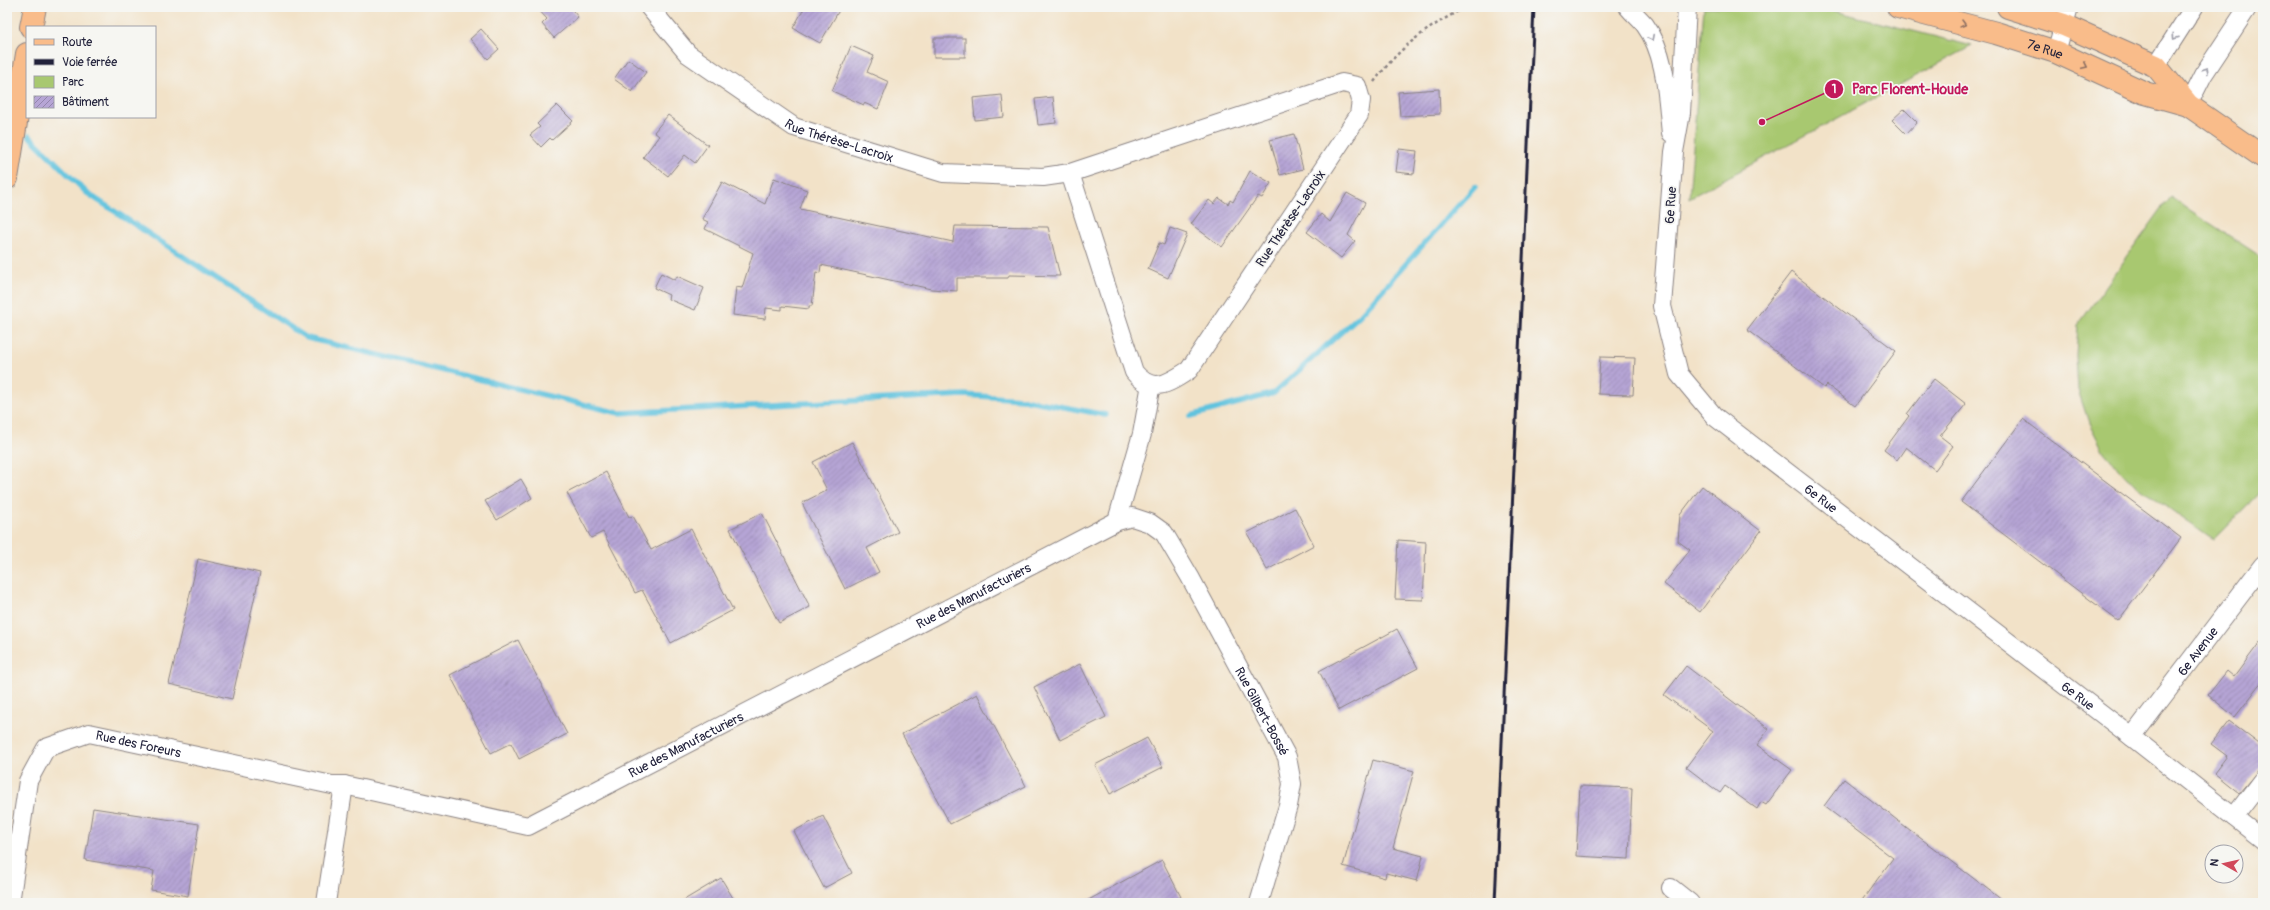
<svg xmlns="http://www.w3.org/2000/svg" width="2270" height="910" viewBox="0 0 2270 910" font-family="Pangolin,sans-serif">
	<defs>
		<pattern id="building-hatch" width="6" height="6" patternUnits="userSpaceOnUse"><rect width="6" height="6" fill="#b6a5d5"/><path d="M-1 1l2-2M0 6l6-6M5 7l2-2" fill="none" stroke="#9486ae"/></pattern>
	</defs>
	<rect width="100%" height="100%" fill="#f6f6f2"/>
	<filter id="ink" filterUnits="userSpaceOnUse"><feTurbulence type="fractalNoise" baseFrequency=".025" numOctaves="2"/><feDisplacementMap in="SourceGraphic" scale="8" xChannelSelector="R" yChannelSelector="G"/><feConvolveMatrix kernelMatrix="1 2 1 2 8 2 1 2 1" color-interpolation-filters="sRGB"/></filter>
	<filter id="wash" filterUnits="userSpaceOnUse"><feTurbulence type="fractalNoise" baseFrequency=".012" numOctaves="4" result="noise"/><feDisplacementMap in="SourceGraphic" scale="16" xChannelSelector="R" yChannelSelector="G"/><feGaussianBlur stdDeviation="0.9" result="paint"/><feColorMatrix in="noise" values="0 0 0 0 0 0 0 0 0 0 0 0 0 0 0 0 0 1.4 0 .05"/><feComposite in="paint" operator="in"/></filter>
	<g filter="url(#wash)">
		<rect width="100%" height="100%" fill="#f2e2c8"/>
		<g fill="#a8c870" stroke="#657556">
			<path d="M1704,7H1819L1972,46L1689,198Z"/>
			<path d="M2170,197L2263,258V489L2213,540L2127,478L2104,452L2089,423L2078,390L2076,356L2078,325Z"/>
		</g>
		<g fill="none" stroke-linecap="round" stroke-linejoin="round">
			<g stroke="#60c3de" stroke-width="5.5">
				<path d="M29,136L87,193L307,338L619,413L964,395L1022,399L1106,415"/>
				<path d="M1191,416L1274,393L1360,315L1475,187"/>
			</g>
		</g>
		<g id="blocks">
			<g fill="url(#building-hatch)">
				<path d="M536,7H570L578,17L554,38L542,24L547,19Z"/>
				<path d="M805,7H841L820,43L793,28Z"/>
				<path d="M481,29L499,49L488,59L470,39Z"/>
				<rect x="934" y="38" width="31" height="19"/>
				<path d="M851,46L874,56L867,72L889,82L878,109L864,103V105L832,91Z"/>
				<path d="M628,59L646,72L632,92L614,79Z"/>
				<path d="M1439,89L1440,114L1400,116L1398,92Z"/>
				<path d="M1002,95L1004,117L975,120L973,98Z"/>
				<path d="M1053,97L1056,123L1038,125L1035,99Z"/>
				<path d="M557,105L573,121L552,140L550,138L541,147L530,135L540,127L537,124Z"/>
				<path d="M1904,109L1917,122L1906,134L1892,120Z"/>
				<path d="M668,115L708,145L695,163L685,155L668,176L643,157L659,136L654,132Z"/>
				<path d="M1294,134L1303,169L1280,175L1270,140Z"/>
				<path d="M1399,149L1417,151L1414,174L1396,172Z"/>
				<path d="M1250,171L1271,183L1262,198L1258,196L1222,247L1191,224L1209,200L1214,204L1219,198L1228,204L1230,200L1233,202Z"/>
				<path d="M774,178L807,190L800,209L953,242L955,226L1048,227L1060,276L1009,275L1008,278H957V291L931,289L821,265L820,273L816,272L812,306H809V309L782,306V310L766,308L765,319L733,315L736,287L742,288L753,253L705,229L708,222L702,219L722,182L765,204Z"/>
				<path d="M1347,193L1365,203L1348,235L1355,241L1341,258L1307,232L1321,214L1330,222Z"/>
				<path d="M1170,228L1187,234L1168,278L1148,269L1159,243L1164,245Z"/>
				<path d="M1791,272L1896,351L1855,406L1827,385L1824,388L1747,330Z"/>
				<path d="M661,273L675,280L677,276L704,288L695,310L668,299L669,295L654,288Z"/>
				<path d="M1600,357L1635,358L1633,395L1598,394Z"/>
				<path d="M1934,379L1966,404L1940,436L1953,446L1935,470L1906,447L1897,460L1884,450L1909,416L1907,414Z"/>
				<path d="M2023,419L2181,538L2118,621L1961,502Z"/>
				<path d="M852,442L898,532L867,548L879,572L845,589L802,503L827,490L813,462Z"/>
				<path d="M606,472L629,517L633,516L651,550L691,529L733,610L671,643L642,590L635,593L603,532L591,538L567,493Z"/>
				<path d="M521,479L532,498L497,520L485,501Z"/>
				<path d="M1702,486L1761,531L1700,612L1664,584L1690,550L1678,541L1680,515Z"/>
				<path d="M1295,508L1314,545L1267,570L1247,533Z"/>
				<path d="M762,513L810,607L779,623L730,529Z"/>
				<path d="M1398,540L1426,542L1423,600L1395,599Z"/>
				<path d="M198,559L260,573L232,699L169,684Z"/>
				<path d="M1397,629L1418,668L1339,710L1319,671Z"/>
				<path d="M2263,638V681L2235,717L2208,695L2227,671L2234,677Z"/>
				<path d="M518,640L567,734L519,759L511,743L491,753L450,675Z"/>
				<path d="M1080,664L1106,717L1060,740L1034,687Z"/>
				<path d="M1686,666L1769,729L1757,745L1792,770L1766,805L1761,802L1757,809L1725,786L1720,793L1686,767L1713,731L1664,695Z"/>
				<path d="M977,694L1026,786L950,824L902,734Z"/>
				<path d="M2229,721L2263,747V765L2239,793L2214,773L2227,756L2211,744Z"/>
				<path d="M1147,738L1163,767L1110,794L1095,765Z"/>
				<path d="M1373,760L1414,771L1393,848L1423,856L1417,881L1386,873L1385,878L1343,866Z"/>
				<path d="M1844,779L1915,834L2006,903H1860L1893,858L1824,806Z"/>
				<path d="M1580,786L1632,788L1629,859L1576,856Z"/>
				<path d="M93,808L199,824L188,896L151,890L154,871L85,860Z"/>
				<path d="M823,816L852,873L824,888L794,831Z"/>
				<path d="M1162,860L1181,897L1170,903H1083Z"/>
				<path d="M721,878L736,903H679Z"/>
			</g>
		</g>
	</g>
	<g filter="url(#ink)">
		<use href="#blocks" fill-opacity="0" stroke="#8a8282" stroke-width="1"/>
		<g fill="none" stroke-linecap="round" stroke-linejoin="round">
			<defs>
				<g id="minor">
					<path id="s1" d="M649,7L688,54L794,127L943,173L1043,177L1070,173L1342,83L1357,86L1361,100L1359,115L1189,370C1169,383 1153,395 1134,372L1070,173"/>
					<path d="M1628,7C1633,13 1640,19 1645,25C1667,55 1667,98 1671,133"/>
					<path id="s2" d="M1687,7L1681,113L1674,152L1662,306L1679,374L1714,416L2132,737L2263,840"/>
					<path d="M2056,52L2069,7"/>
					<path d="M2156,66L2194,7"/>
					<path d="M2188,105L2203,75L2248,7"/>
					<path d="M1117,521L1142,434L1151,384"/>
					<path id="s3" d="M2132,737L2263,565"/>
					<path d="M2234,817L2263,779"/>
					<path d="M1671,888L1690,903"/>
					<path id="s4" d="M10,903L28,781L46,748L89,733L332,785H344L528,826L1117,521L1132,517L1150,523L1164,533L1190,577L1287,757L1292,784L1288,806L1259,903"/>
					<path d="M326,903L344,785"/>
				</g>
				<g id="major">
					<path id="s5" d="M1898,7L1996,33L2056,52L2145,93L2188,105"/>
					<path d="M2008,7L2064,25L2156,66L2188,105L2263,157"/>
				</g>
				<g id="highway">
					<path d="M31,27L35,7"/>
					<path d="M7,178L27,54"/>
				</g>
			</defs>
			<use href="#minor" stroke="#8a8282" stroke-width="20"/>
			<use href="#major" stroke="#8a8282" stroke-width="24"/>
			<use href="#highway" stroke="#8a8282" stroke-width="24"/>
			<path stroke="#8a8282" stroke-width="2.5" stroke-dasharray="3 3" stroke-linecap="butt" d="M1374,82C1403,43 1425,30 1465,7"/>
			<use href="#minor" stroke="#fff" stroke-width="18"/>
			<use href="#major" stroke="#f9bc8a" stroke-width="22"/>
			<use href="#highway" stroke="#f9bc8a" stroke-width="22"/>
			<path stroke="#22223b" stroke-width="3" d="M1495,903L1534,7"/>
		</g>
		<defs><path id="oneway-chevron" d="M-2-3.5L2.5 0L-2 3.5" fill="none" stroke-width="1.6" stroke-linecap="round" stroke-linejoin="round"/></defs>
		<g stroke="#8e6f62">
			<use href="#oneway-chevron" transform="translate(1963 24) rotate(15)"/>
			<use href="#oneway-chevron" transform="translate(2085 66) rotate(25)"/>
		</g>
		<g stroke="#9c9ca7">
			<use href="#oneway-chevron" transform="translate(2175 37) rotate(123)"/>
			<use href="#oneway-chevron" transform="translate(1651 38) rotate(63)"/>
			<use href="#oneway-chevron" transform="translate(2206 70) rotate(-58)"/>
		</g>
	</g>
	<g text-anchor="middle" stroke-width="3.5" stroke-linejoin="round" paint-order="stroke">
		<g font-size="13" fill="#22223b" stroke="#f6f6f2">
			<text dy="5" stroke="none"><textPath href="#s5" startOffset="153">7e Rue</textPath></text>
			<text dy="5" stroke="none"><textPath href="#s1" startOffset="237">Rue Thérèse-Lacroix</textPath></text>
			<text transform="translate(1670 205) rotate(-86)" y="5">6e Rue</text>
			<text transform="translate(1290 218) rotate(-56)" y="5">Rue Thérèse-Lacroix</text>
			<text dy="5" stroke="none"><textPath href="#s2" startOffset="560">6e Rue</textPath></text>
			<text dy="5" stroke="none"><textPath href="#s4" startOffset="1157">Rue des Manufacturiers</textPath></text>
			<text dy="5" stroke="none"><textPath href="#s3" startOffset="108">6e Avenue</textPath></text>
			<text dy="5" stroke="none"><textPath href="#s2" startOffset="884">6e Rue</textPath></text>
			<text dy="5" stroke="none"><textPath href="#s4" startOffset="1574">Rue Gilbert-Bossé</textPath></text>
			<text dy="5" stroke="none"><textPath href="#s4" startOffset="257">Rue des Foreurs</textPath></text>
			<text dy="5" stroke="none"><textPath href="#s4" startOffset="833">Rue des Manufacturiers</textPath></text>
		</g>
	</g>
	<path fill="none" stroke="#c2185b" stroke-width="1.5" d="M1762 122L1834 89"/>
	<g fill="#c2185b" stroke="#f6f6f2" stroke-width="1.5">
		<circle cx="1762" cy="122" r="4"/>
		<circle cx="1834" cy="89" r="10"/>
	</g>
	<g font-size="12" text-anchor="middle" font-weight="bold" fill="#fff">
		<text x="1834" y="93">1</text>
	</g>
	<g font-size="14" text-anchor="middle" font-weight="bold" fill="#c2185b" stroke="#f6f6f2" stroke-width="3.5" stroke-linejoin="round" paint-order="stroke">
		<text x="1910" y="94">Parc Florent-Houde</text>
	</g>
	<rect width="2270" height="910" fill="none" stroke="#f6f6f2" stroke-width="24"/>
	<rect x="26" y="26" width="130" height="92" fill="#f6f6f2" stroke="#a1a1a9"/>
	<rect x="34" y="39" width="20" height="6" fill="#f9bc8a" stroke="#a1a1a9"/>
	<text x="62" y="46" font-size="12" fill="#22223b">Route</text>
	<rect x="34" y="59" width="20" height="6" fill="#22223b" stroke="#a1a1a9"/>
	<text x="62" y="66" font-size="12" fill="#22223b">Voie ferrée</text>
	<rect x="34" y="76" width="20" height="12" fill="#a8c870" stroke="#a1a1a9"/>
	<text x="62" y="86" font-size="12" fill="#22223b">Parc</text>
	<rect x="34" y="96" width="20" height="12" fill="url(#building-hatch)" stroke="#a1a1a9"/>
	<text x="62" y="106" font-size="12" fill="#22223b">Bâtiment</text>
	<g transform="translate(2224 864) rotate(278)"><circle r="19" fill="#f6f6f2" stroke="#a1a1a9"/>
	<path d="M0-3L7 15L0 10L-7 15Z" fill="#d1495b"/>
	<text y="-6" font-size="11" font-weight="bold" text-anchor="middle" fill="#22223b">N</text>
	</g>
</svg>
